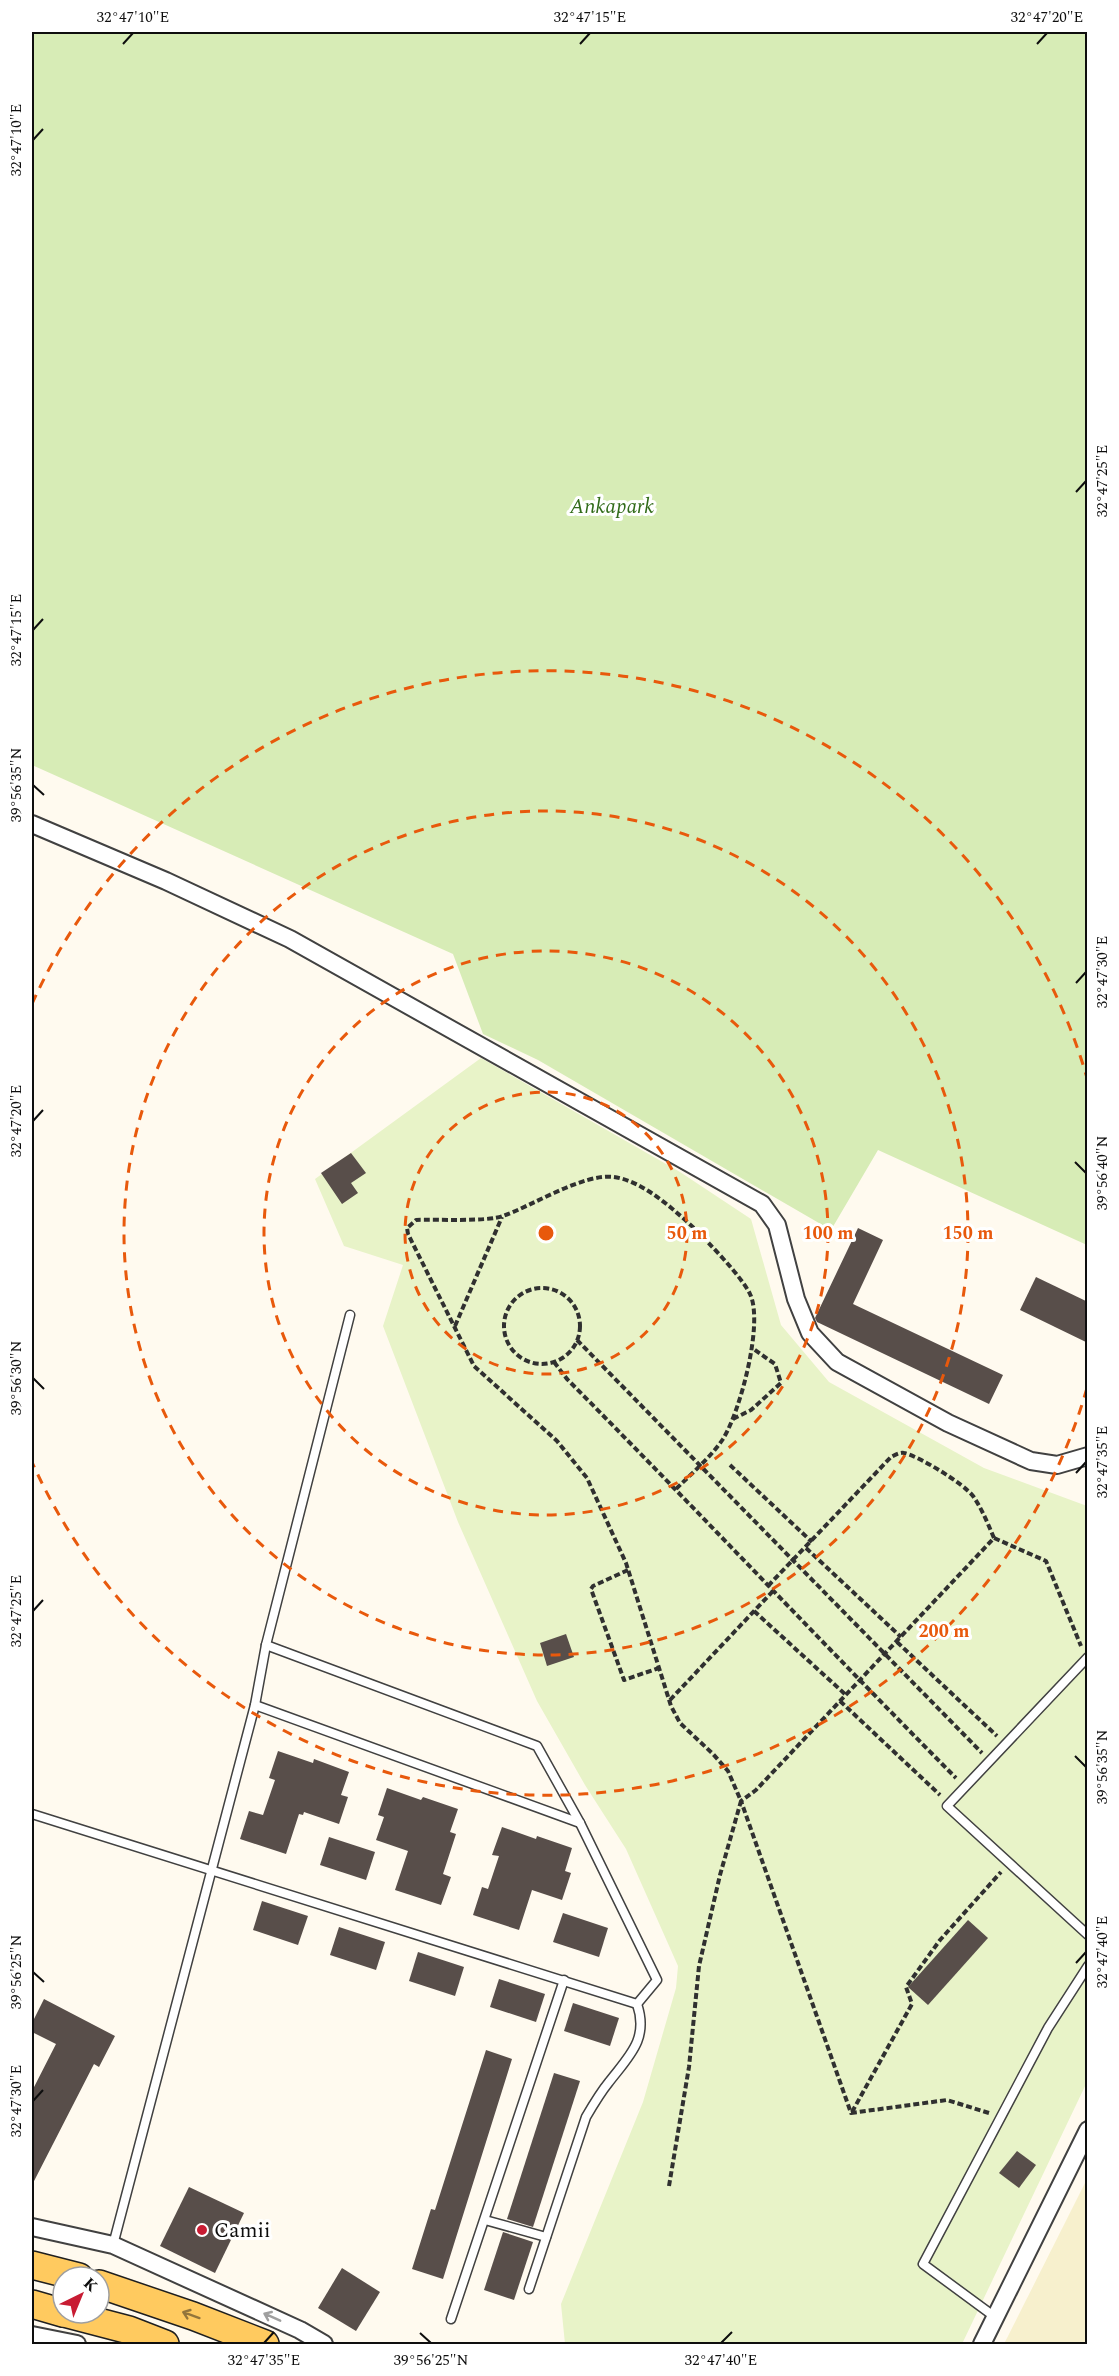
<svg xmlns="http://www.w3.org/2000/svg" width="1119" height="2376" viewBox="0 0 1119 2376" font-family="Spectral,serif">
	<rect width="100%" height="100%" fill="#fffaef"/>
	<path fill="#f7f0cd" d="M1087,2179V2344H1004Z"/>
	<path fill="#d7ecb6" d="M32,32H1087V1245L878,1150L831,1230L538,1060L483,1034L453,954L32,765Z"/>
	<path fill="#e8f3c8" d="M481,1058L680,1172L751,1219L781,1325L829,1382L984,1468L1087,1506V2082L962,2344H565L561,2304L643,2102L676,1988L678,1966L626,1849L585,1785L537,1701L458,1522L383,1326L403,1265L344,1246L315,1179Z"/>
	<g fill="#584e4a">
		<path d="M351,1153L366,1173L351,1183L358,1193L342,1204L321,1173Z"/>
		<path d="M858,1228L883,1240L853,1304L1003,1375L989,1404L817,1322L815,1318Z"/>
		<path d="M1036,1277L1088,1302V1343L1020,1310Z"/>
		<path d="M566,1634L574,1657L547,1666L540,1643Z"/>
		<path d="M278,1751L313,1763L314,1759L349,1772L341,1795L348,1797L339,1824L304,1812L303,1815L299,1814L286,1854L240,1839L249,1811L263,1815L275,1780L269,1778Z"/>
		<path d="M387,1788L421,1800L423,1797L458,1809L450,1832L456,1834L443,1874L451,1877L441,1905L395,1890L408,1851L376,1840L384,1817L378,1815Z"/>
		<path d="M502,1827L536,1839L537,1836L572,1848L565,1871L571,1873L562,1900L532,1890L519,1930L473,1915L482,1887L488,1889L499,1856L492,1855Z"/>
		<path d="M329,1837L375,1852L366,1880L320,1865Z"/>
		<path d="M262,1901L308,1916L298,1945L253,1930Z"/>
		<path d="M563,1913L608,1928L599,1957L553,1942Z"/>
		<path d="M968,1920L988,1938L928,2005L908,1987Z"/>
		<path d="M339,1927L385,1942L376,1970L330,1955Z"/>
		<path d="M418,1952L464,1967L455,1996L409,1981Z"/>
		<path d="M499,1979L545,1994L536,2022L490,2007Z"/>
		<path d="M44,1999L115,2036L99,2067L94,2064L32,2185V2091L56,2044L32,2032V2023Z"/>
		<path d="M573,2003L619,2018L610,2046L564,2031Z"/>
		<path d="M486,2050L512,2059L443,2279L412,2269L431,2209L435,2210Z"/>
		<path d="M554,2073L580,2081L533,2227L507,2219Z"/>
		<path d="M1017,2151L1036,2165L1019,2188L999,2173Z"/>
		<path d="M189,2187L244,2213L215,2273L160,2246Z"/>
		<path d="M503,2232L533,2242L514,2300L484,2290Z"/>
		<path d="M342,2268L380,2292L356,2331L318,2308Z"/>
	</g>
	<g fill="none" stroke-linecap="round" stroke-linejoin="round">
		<defs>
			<g id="service">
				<path d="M266,1645L537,1746L580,1823L657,1980L637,2004"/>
				<path d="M1088,1657L947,1806L1088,1935"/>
				<path d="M255,1705L580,1823"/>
				<path d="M32,1814L637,2004"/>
				<path d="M485,2220L546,2237"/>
				<path d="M113,2245L255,1705L266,1645L350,1315"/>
				<path d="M529,2289L586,2117C593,2105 600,2093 609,2082C629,2056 649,2039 637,2004"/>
				<path d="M995,2317L923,2264L1048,2028L1088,1966"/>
				<path d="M451,2319L564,1980"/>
			</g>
			<g id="minor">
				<path d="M32,824L166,881L290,939L762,1204L777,1225L796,1299L810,1333L837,1362L948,1423L1031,1461L1057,1465L1088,1456"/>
				<path d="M32,2227L113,2245L300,2330L324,2344"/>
				<path d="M32,2335L77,2344"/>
				<path d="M982,2344L1088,2130"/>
			</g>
			<g id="primary">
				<path d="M32,2265L79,2277"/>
				<path d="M99,2284L193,2316L265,2344"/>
				<path d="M32,2304L63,2313"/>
				<path d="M64,2313L129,2330L165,2344"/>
			</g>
		</defs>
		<use href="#service" stroke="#414141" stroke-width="11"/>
		<use href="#minor" stroke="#414141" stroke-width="20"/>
		<use href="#primary" stroke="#1f1f1f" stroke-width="30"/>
		<g stroke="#303030" stroke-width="4" stroke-dasharray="6 3" stroke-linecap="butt">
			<circle cx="542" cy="1326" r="38"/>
			<path d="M455,1326L502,1217"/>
			<path d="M577,1340L982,1753"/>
			<path d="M554,1362L567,1379C698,1511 825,1646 956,1778"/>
			<path d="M733,1419L751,1410L781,1383L775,1364L752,1348"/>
			<path d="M730,1465L812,1542"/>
			<path d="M806,1548L901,1637"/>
			<path d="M628,1570L593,1586L591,1589L624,1680L659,1668"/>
			<path d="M768,1586L891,1457C895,1455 900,1452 904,1453C919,1456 964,1484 973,1496C982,1509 988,1524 994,1538"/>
			<path d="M754,1611L846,1695"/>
			<path d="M897,1642L997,1736"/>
			<path d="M670,1700L773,1591"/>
			<path d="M840,1701L940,1795"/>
			<path d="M852,2112L912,2004L906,1987L940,1940L1001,1872"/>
			<path d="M989,2113L947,2100L851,2113L741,1801L756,1790L994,1538L1046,1561L1081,1646"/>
			<path d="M669,2186L689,2067L699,1966L720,1875L741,1801L728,1771L713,1754L680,1723L671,1706L626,1563L587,1478L557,1441L474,1366L408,1234L407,1228L416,1220C436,1219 487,1222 503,1216C532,1206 583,1173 614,1177C643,1181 673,1209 694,1228C708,1242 742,1277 750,1294C764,1323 740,1412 723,1439C711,1457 692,1473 676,1489"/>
		</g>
		<use href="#service" stroke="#fff" stroke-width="8"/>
		<use href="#minor" stroke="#fff" stroke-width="16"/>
		<use href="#primary" stroke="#ffca5f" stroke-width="27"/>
	</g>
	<defs><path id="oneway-shaft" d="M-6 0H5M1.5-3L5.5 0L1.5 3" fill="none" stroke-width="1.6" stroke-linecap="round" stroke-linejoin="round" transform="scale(1.5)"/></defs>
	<use stroke="#93753b" href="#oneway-shaft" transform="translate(191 2315) rotate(-160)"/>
	<use stroke="#9f9f9f" href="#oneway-shaft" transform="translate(272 2317) rotate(-156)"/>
	<path fill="none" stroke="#0e0e0e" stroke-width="2" d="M123,44L133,33M580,44L590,33M1037,44L1047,33M33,140L43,129M1076,492L1086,481M33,630L43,619M33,785L44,795M1076,983L1086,972M33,1121L43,1110M1075,1162L1086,1173M33,1378L44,1389M1076,1473L1086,1462M33,1611L43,1600M1075,1756L1086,1767M1076,1963L1086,1952M33,1972L44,1982M33,2101L43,2090M420,2333L431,2343M264,2343L274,2332M721,2343L732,2332"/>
	<g fill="none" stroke="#e8590c" stroke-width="3" stroke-dasharray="10 8">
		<circle cx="546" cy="1233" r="141"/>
		<circle cx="546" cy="1233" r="282"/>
		<circle cx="546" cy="1233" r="422"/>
		<path d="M1087 1388A563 563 0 0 1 32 1462M32 1004A563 563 0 0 1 1087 1078"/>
	</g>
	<circle fill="#c81c33" stroke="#fff" stroke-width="2" cx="202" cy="2230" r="6"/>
	<g text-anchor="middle" stroke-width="6" stroke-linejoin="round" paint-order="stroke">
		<g font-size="21" font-style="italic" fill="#316b19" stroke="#fff">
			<text x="612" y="513">Ankapark</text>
		</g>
		<g font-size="21" fill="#0e0e0e" stroke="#fff" text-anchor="start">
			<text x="214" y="2237">Camii</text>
		</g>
	</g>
	<circle cx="546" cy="1233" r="9" fill="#e8590c" stroke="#fff" stroke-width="3"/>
	<g font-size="18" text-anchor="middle" font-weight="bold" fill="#e8590c" stroke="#fff" stroke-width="6" stroke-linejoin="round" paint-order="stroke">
		<text x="687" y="1239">50 m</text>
		<text x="828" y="1239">100 m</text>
		<text x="968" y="1239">150 m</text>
		<text x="944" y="1637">200 m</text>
	</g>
	<rect width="1119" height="2376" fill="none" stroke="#ffffff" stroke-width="66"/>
	<g transform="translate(81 2295) rotate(43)"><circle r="28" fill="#ffffff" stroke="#9f9f9f" stroke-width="1.5"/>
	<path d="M0-4.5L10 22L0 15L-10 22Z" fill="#c81c33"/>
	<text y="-9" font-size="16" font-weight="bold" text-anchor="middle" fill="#0e0e0e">K</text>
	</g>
	<rect x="33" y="33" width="1053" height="2310" fill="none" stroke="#0e0e0e" stroke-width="2"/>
	<g font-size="15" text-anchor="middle" fill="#0e0e0e">
		<text x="133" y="22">32°47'10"E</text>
		<text x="590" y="22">32°47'15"E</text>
		<text x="1047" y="22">32°47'20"E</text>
		<text transform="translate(16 140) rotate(-90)" y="5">32°47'10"E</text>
		<text transform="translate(1102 481) rotate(-90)" y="5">32°47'25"E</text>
		<text transform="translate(16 630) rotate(-90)" y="5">32°47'15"E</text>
		<text transform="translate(16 785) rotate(-90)" y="5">39°56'35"N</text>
		<text transform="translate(1102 972) rotate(-90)" y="5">32°47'30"E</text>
		<text transform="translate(16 1121) rotate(-90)" y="5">32°47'20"E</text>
		<text transform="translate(1102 1173) rotate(-90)" y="5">39°56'40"N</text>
		<text transform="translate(16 1378) rotate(-90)" y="5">39°56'30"N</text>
		<text transform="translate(1102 1462) rotate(-90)" y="5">32°47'35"E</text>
		<text transform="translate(16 1611) rotate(-90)" y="5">32°47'25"E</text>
		<text transform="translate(1102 1767) rotate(-90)" y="5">39°56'35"N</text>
		<text transform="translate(1102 1952) rotate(-90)" y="5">32°47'40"E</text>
		<text transform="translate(16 1972) rotate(-90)" y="5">39°56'25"N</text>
		<text transform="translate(16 2101) rotate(-90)" y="5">32°47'30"E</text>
		<text x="264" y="2365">32°47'35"E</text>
		<text x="431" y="2365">39°56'25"N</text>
		<text x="721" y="2365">32°47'40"E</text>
	</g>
</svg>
